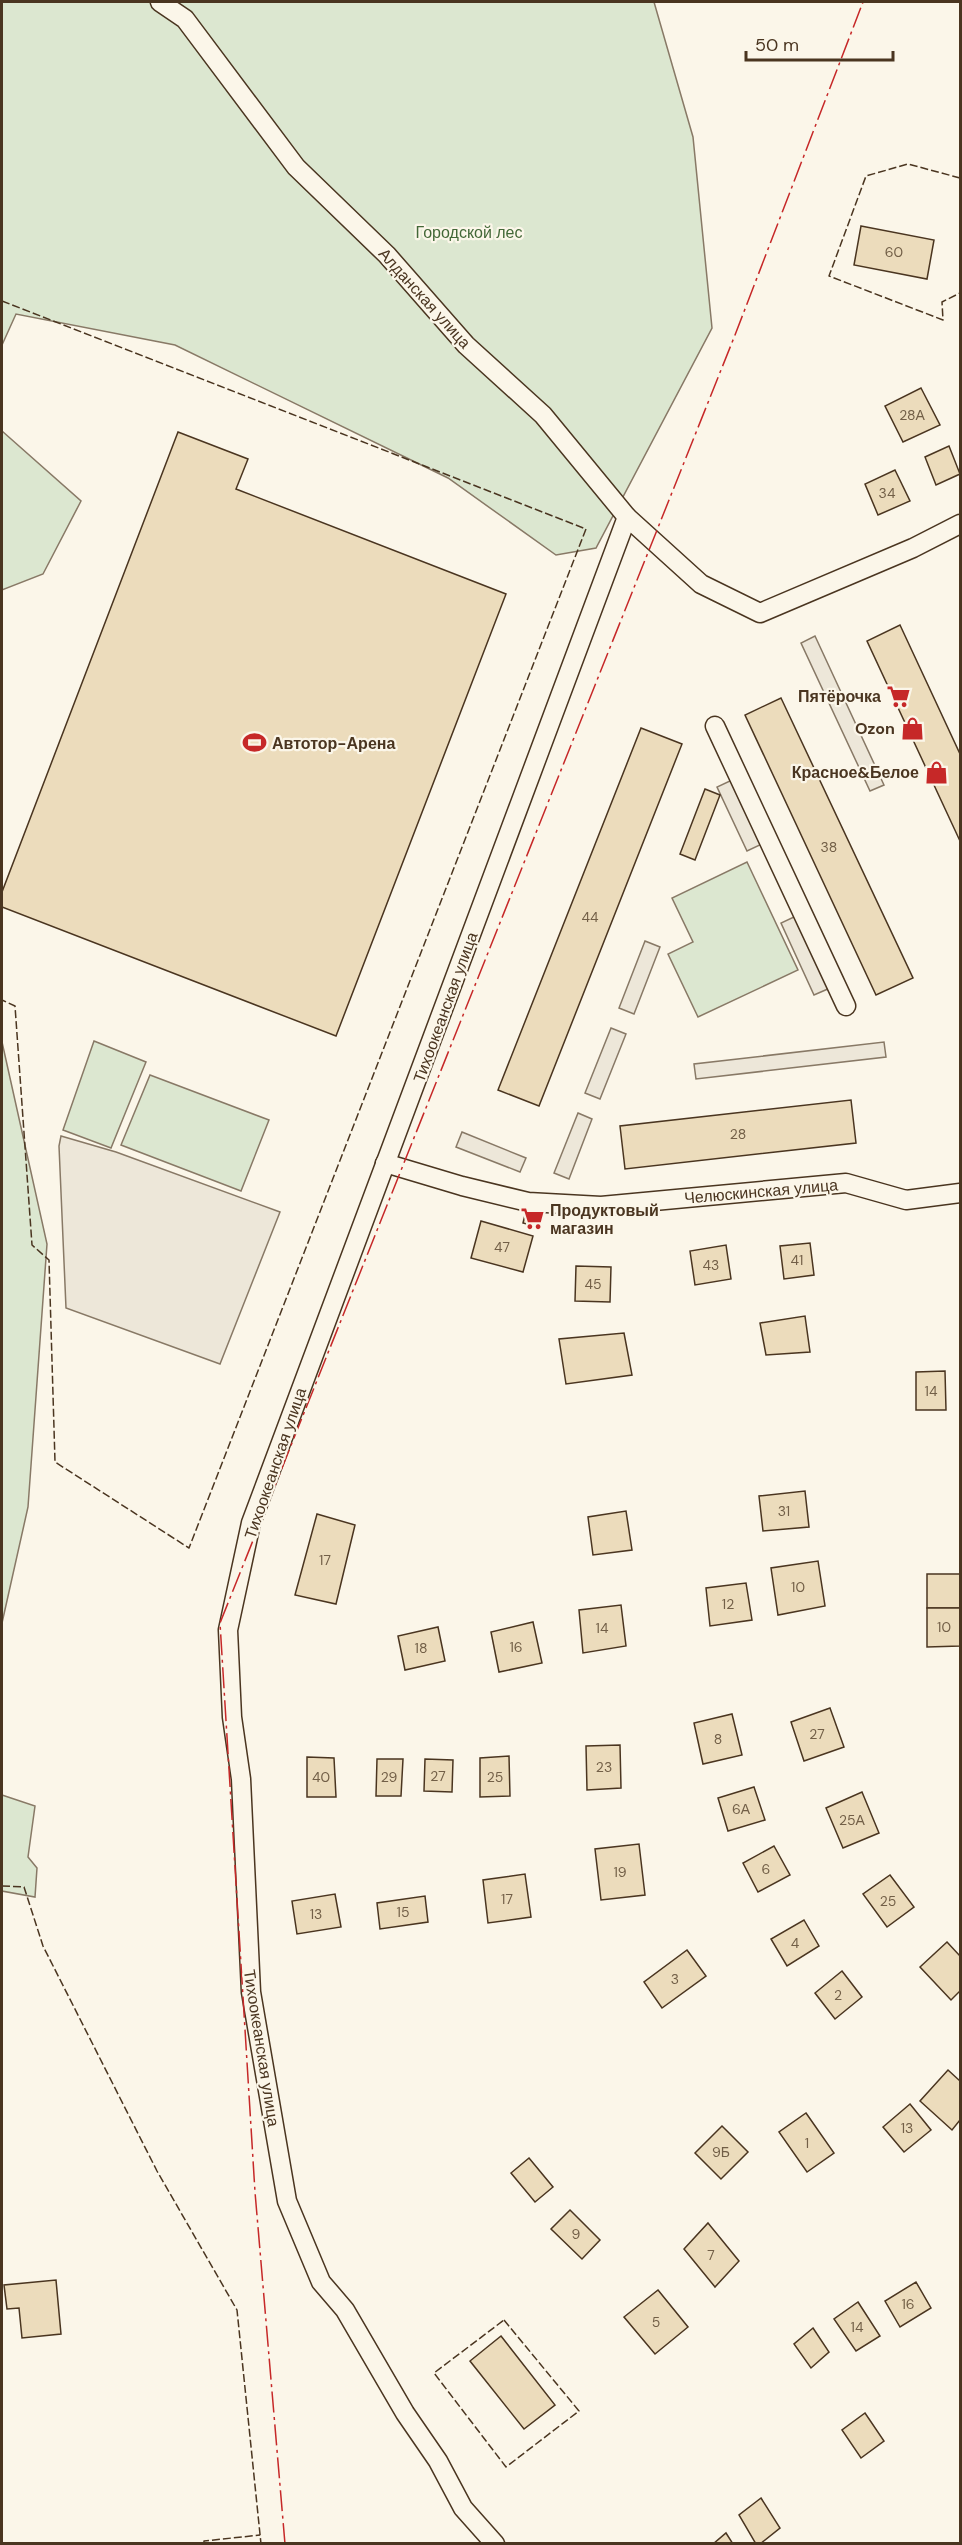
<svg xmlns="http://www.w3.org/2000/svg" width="962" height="2545" viewBox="0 0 962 2545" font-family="'DM Sans',sans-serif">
	<rect width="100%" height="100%" fill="#fbf6e9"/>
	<g fill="#dce7d0" stroke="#887966" stroke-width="1.5">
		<path d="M2,2H654L693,137L712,328L596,548L556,555L448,478L175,345L16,314L2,345Z"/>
		<path d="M2,431L81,501L43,574L2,590Z"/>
		<path d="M747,862L798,970L698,1017L668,954L693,942L672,898Z"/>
		<path d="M94,1041L146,1062L111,1148L63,1130Z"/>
		<path d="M2,1042L47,1244L28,1507L2,1623Z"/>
		<path d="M150,1075L269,1120L241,1191L121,1145Z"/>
		<path d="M2,1795L35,1806L28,1857L37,1868L35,1897L2,1891Z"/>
	</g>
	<g fill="#ede7d9" stroke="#887966" stroke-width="1.5">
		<path d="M815,636L884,785L870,791L801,643Z"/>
		<path d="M732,780L762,844L747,851L717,787Z"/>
		<path d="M796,916L830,988L814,995L781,923Z"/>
		<path d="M645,941L660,947L634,1014L619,1008Z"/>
		<path d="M611,1028L626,1034L600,1099L585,1093Z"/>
		<path d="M884,1042L886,1057L696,1079L694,1064Z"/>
		<path d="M578,1113L592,1119L569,1179L554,1173Z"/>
		<path d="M462,1132L526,1158L520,1172L456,1147Z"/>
		<path d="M61,1136L116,1152L280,1212L220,1364L66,1308L59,1146Z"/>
	</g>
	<g fill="#ecdcbc" stroke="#4a3520" stroke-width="1.5">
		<path d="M861,226L934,240L927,279L854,265Z"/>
		<path d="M921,388L940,425L903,442L885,406Z"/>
		<path d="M178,432L248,459L236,489L506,594L336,1036L2,907V892Z"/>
		<path d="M949,446L960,474L936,485L925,457Z"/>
		<path d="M895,470L910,501L878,515L865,484Z"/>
		<path d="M900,625L960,754V841L867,641Z"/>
		<path d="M781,698L913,978L876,995L745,715Z"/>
		<path d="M641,728L682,744L539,1106L498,1090Z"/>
		<path d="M705,789L720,795L695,860L680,854Z"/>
		<path d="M851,1100L856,1143L625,1169L620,1126Z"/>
		<path d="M526,1211L541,1216L538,1227L523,1223Z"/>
		<path d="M481,1221L533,1236L523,1272L471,1258Z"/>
		<path d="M810,1243L814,1275L784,1279L780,1246Z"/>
		<path d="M726,1245L731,1279L695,1285L690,1251Z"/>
		<path d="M576,1266L611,1267L610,1302L575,1301Z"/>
		<path d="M805,1316L810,1352L766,1355L760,1323Z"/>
		<path d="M624,1333L632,1375L566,1384L559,1339Z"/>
		<path d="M945,1371L946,1410H916V1372Z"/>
		<path d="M805,1491L809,1527L763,1531L759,1496Z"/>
		<path d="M626,1511L632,1550L593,1555L588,1517Z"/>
		<path d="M317,1514L355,1525L336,1604L295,1595Z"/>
		<path d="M818,1561L825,1606L778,1615L771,1568Z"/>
		<rect x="927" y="1574" width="33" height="34"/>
		<path d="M746,1583L752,1620L710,1626L706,1588Z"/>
		<path d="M621,1605L626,1646L583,1653L579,1610Z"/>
		<path d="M927,1608H960V1646L927,1647Z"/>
		<path d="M533,1622L542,1663L499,1672L491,1632Z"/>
		<path d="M438,1627L445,1661L405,1670L398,1636Z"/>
		<path d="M830,1708L844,1747L804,1761L791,1722Z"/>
		<path d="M732,1714L742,1755L703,1764L694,1723Z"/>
		<path d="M620,1745L621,1788L587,1790L586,1746Z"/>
		<path d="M509,1756L510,1796L480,1797V1758Z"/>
		<path d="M307,1757L334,1758L336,1797H307Z"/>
		<path d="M377,1759H403L401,1796H376Z"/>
		<path d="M425,1759L453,1760L452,1792L424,1791Z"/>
		<path d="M754,1787L765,1820L728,1831L718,1798Z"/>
		<path d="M862,1792L879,1833L843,1848L826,1808Z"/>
		<path d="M639,1844L645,1895L601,1900L595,1849Z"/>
		<path d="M774,1846L790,1875L758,1892L743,1863Z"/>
		<path d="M525,1874L531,1917L488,1923L483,1880Z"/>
		<path d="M890,1875L914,1907L887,1927L863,1894Z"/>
		<path d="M335,1894L341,1927L297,1934L292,1901Z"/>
		<path d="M425,1896L428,1922L380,1929L377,1903Z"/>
		<path d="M804,1920L819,1946L787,1966L771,1939Z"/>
		<path d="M947,1942L960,1956V1991L951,2000L920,1967Z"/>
		<path d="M687,1950L706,1976L662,2008L644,1982Z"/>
		<path d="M842,1971L862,1997L835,2019L815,1993Z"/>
		<path d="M948,2070L960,2081V2120L952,2130L920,2101Z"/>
		<path d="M910,2104L931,2130L904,2152L883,2127Z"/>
		<path d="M806,2113L834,2153L807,2172L779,2132Z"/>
		<path d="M722,2126L748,2152L721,2179L695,2153Z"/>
		<path d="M529,2158L553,2187L535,2202L511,2173Z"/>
		<path d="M570,2210L600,2240L582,2259L551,2229Z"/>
		<path d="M708,2223L739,2261L715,2287L684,2249Z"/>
		<path d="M56,2280L61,2334L22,2338L19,2308L7,2309L4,2285Z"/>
		<path d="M916,2282L931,2308L900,2327L885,2301Z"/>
		<path d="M658,2290L688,2327L655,2354L624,2317Z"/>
		<path d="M858,2302L880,2336L856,2351L834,2319Z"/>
		<path d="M813,2328L829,2352L811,2368L794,2344Z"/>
		<path d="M501,2336L555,2405L524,2429L470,2361Z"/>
		<path d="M865,2413L884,2441L861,2458L842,2430Z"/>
		<path d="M761,2498L780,2528L760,2544H756L739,2515Z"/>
		<path d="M726,2533L733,2544H713Z"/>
	</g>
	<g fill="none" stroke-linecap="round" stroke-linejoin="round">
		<defs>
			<g id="street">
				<path d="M160,2L185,19L296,167L387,255L466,345L543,415L627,517L701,584L760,613L913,548L960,524"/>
				<path d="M715,726L846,1006"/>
				<path d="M385,1163L462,1186L528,1202L601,1206L846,1183L906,1200L960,1193"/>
				<path d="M495,2544L463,2508L438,2461L405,2413L345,2310L321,2282L287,2201L251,1992L241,1779L232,1717L228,1630L251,1523L627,517"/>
			</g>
		</defs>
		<use href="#street" stroke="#4a3520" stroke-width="21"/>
		<use href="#street" stroke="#fbf6e9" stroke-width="18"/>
		<g stroke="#4a3520" stroke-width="1.5" stroke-dasharray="8 3" stroke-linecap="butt">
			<path d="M960,178L908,164L866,176L829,276L943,320L942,302L960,293"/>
			<path d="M2,301L586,529L189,1548L55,1462L49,1260L32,1245L15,1006L2,1000"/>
			<path d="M2,1886L24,1887L43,1946L157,2171L237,2310L261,2544"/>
			<path d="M504,2320L579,2411L506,2467L434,2373Z"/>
			<path d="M204,2544V2541L260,2535"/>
		</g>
		<path stroke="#c62828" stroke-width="1.5" stroke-dasharray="21 4.5 3 4.5" stroke-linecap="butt" d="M285,2544L255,2192L220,1623L735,335L863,2"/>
	</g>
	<defs>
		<symbol id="supermarket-bare" viewBox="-9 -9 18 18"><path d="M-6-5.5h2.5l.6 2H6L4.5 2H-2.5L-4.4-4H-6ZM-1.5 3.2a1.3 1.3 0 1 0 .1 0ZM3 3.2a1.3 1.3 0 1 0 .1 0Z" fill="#c62828" stroke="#fbf6e9" stroke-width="2.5" paint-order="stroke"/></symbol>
		<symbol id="shop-bare" viewBox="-9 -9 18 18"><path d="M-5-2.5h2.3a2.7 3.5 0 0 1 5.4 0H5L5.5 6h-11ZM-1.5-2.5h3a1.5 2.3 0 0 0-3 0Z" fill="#c62828" stroke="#fbf6e9" stroke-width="2.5" paint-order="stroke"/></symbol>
		<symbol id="stadium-bare" viewBox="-9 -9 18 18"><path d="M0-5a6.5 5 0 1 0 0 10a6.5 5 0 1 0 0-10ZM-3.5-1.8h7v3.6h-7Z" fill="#c62828" stroke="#fbf6e9" stroke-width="2.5" paint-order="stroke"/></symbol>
	</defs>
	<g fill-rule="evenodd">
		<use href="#supermarket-bare" x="882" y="680" width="33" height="33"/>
		<use href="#shop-bare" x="896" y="712" width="33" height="33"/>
		<use href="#stadium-bare" x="238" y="726" width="33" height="33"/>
		<use href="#shop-bare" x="920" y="756" width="33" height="33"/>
		<use href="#supermarket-bare" x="516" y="1202" width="33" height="33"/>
	</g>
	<g text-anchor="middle" stroke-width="4.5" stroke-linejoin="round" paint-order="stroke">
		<g font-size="14" fill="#725f47">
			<text x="894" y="257">60</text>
			<text x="912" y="420">28А</text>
			<text x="887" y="498">34</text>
			<text x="829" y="852">38</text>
			<text x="590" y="922">44</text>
			<text x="738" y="1139">28</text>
			<text x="502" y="1252">47</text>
			<text x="797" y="1265">41</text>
			<text x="711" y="1270">43</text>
			<text x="593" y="1289">45</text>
			<text x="931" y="1396">14</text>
			<text x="784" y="1516">31</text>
			<text x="325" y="1565">17</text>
			<text x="798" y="1592">10</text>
			<text x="728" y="1609">12</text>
			<text x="944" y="1632">10</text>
			<text x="602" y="1633">14</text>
			<text x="516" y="1652">16</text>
			<text x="421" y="1653">18</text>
			<text x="817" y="1739">27</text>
			<text x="718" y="1744">8</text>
			<text x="604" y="1772">23</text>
			<text x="438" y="1781">27</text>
			<text x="321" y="1782">40</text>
			<text x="389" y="1782">29</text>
			<text x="495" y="1782">25</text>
			<text x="741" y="1814">6А</text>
			<text x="852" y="1825">25А</text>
			<text x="766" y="1874">6</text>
			<text x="620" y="1877">19</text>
			<text x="507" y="1904">17</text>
			<text x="888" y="1906">25</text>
			<text x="403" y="1917">15</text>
			<text x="316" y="1919">13</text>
			<text x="795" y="1948">4</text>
			<text x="675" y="1984">3</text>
			<text x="838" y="2000">2</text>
			<text x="907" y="2133">13</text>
			<text x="807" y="2148">1</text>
			<text x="721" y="2157">9Б</text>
			<text x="576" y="2239">9</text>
			<text x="711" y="2260">7</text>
			<text x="908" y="2309">16</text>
			<text x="656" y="2327">5</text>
			<text x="857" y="2332">14</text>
		</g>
		<g font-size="16" fill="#436837" stroke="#fbf6e9">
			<text x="469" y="238">Городской лес</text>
		</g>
		<g font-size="16" fill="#4a3520" stroke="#fbf6e9">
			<text transform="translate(425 298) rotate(48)" y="6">Алданская улица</text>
			<text transform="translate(445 1007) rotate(-70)" y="6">Тихоокеанская улица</text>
			<text transform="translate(761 1191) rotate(-5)" y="6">Челюскинская улица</text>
			<text transform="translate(275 1463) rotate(-71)" y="6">Тихоокеанская улица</text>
			<text transform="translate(262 2048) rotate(81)" y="6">Тихоокеанская улица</text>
		</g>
		<g font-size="16" font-weight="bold" fill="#4a3520" stroke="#fbf6e9" text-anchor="end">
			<text x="881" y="702">Пятёрочка</text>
			<text x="895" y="734">Ozon</text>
			<text x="272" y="749" text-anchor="start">Автотор-Арена</text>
			<text x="919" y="778">Красное&amp;Белое</text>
			<text x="550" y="1216" text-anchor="start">Продуктовый<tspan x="550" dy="18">магазин</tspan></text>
		</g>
	</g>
	<rect width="962" height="2545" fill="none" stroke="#4a3520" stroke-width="6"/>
	<path d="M746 51v9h147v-9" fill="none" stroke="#4a3520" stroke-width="3"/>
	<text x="755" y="51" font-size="18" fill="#4a3520" stroke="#fbf6e9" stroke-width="4.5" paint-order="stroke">50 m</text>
</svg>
